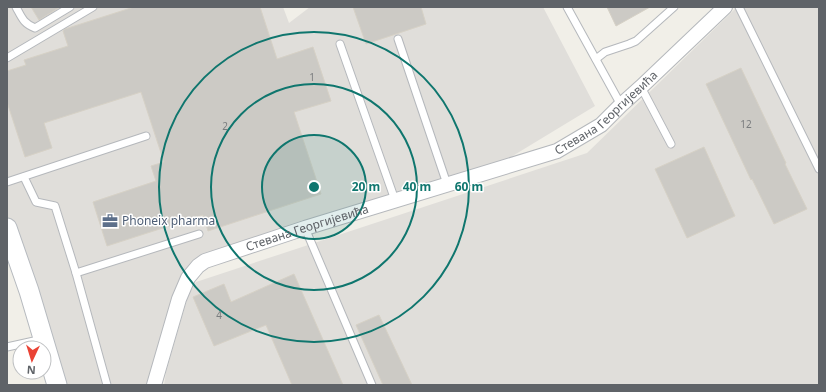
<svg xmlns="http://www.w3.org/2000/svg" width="826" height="392" viewBox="0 0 826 392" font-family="'Noto Sans',sans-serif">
	<rect width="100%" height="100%" fill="#f1efe8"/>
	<g fill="#e0deda">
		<path d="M7,7H283L289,23L310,7H543L595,106L486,172L198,266L154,385H57L7,227Z"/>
		<path d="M737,7H819V385H164L166,372L188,296L196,282L587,153Z"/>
	</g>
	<g fill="#cccac5" stroke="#d6d1c6">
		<path d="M31,7H60L39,20Z"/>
		<path d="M134,7H260L277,59L313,47L331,101L294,112L321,194L208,231L203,215L107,246L93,202L156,181L151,166L164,162L141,92L44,123L52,148L25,157L7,102V71L26,65L24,60L68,46L63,31L65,29Z"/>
		<path d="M353,7H421L426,24L366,44Z"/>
		<path d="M607,7H650L616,26Z"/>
		<path d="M741,68L786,163L785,164L807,209L774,224L752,179L751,180L706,84Z"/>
		<path d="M704,147L735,216L687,238L655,169Z"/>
		<path d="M294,274L343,385H292L266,325L214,346L193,297L224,284L231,302Z"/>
		<path d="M379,315L412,385H383L356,325Z"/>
	</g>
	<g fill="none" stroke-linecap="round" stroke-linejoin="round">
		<defs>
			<g id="lane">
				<path d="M16,7C22,18 23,23 35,28L70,7"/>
				<path d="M567,7L621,105"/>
				<path d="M739,7L819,169"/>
				<path d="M398,39L447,184"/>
				<path d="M340,44L395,200"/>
				<path d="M7,58L93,7"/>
				<path d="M596,59L605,52L629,44L636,41L674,7"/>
				<path d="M641,87L671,144"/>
				<path d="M24,177L36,202L55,206L76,273L199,234"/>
				<path d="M7,182L146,136"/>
				<path d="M305,228L372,385"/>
				<path d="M76,273L107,385"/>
				<path d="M7,347L43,339"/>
			</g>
			<g id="street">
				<path id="s1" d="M154,385L179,299L188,278L198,266L205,261L305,228L557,151L601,125L621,105L641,87L725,7"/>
			</g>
			<path id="secondary" d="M7,228L29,291L57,385"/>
		</defs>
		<use href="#lane" stroke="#b5b8bc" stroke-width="9"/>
		<use href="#street" stroke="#b5b8bc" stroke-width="16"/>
		<use href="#secondary" stroke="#b6babf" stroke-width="21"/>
		<use href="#lane" stroke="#fff" stroke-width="7"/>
		<use href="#street" stroke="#fff" stroke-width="14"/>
		<use href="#secondary" stroke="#fff" stroke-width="19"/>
	</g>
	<circle cx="314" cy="187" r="52" fill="#0f766e" fill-opacity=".12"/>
	<g fill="none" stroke="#0f766e" stroke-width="2">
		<circle cx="314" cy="187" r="52"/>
		<circle cx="314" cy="187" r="103"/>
		<circle cx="314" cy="187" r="155"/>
	</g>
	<defs>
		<symbol id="office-bare" viewBox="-9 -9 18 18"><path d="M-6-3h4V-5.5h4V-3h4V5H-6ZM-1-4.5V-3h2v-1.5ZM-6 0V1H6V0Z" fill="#5c6f8a" stroke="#fff" stroke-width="2.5" paint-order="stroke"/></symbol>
	</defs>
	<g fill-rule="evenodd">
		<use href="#office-bare" x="99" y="210" width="22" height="22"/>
	</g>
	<g text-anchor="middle" stroke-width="3" stroke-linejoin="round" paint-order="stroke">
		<g font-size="10" fill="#7a7d7f">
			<text x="312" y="81">1</text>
			<text x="746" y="128">12</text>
			<text x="225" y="130">2</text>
			<text x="219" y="319">4</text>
		</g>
		<g font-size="12" fill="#5f6368" stroke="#fff">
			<text dy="4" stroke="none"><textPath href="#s1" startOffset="568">Стевана Георгијевића</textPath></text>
			<text dy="4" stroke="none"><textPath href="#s1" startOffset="244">Стевана Георгијевића</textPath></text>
		</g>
		<g font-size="12" fill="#4e5e75" stroke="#fff" text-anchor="start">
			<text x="122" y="225">Phoneix pharma</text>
		</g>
	</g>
	<circle cx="314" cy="187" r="6" fill="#0f766e" stroke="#fff" stroke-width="2"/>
	<g font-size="12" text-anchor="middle" font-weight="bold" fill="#0f766e" stroke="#fff" stroke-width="3" stroke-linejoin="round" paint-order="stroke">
		<text x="366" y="191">20 m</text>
		<text x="417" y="191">40 m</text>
		<text x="469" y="191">60 m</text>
	</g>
	<rect width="826" height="392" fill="none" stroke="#5f6368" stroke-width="16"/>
	<g transform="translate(32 360) rotate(184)"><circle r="19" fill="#ffffff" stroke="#bfc1c3"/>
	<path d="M0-3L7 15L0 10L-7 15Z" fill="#ea4335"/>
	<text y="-6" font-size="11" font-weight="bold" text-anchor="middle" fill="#5f6368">N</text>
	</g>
</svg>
